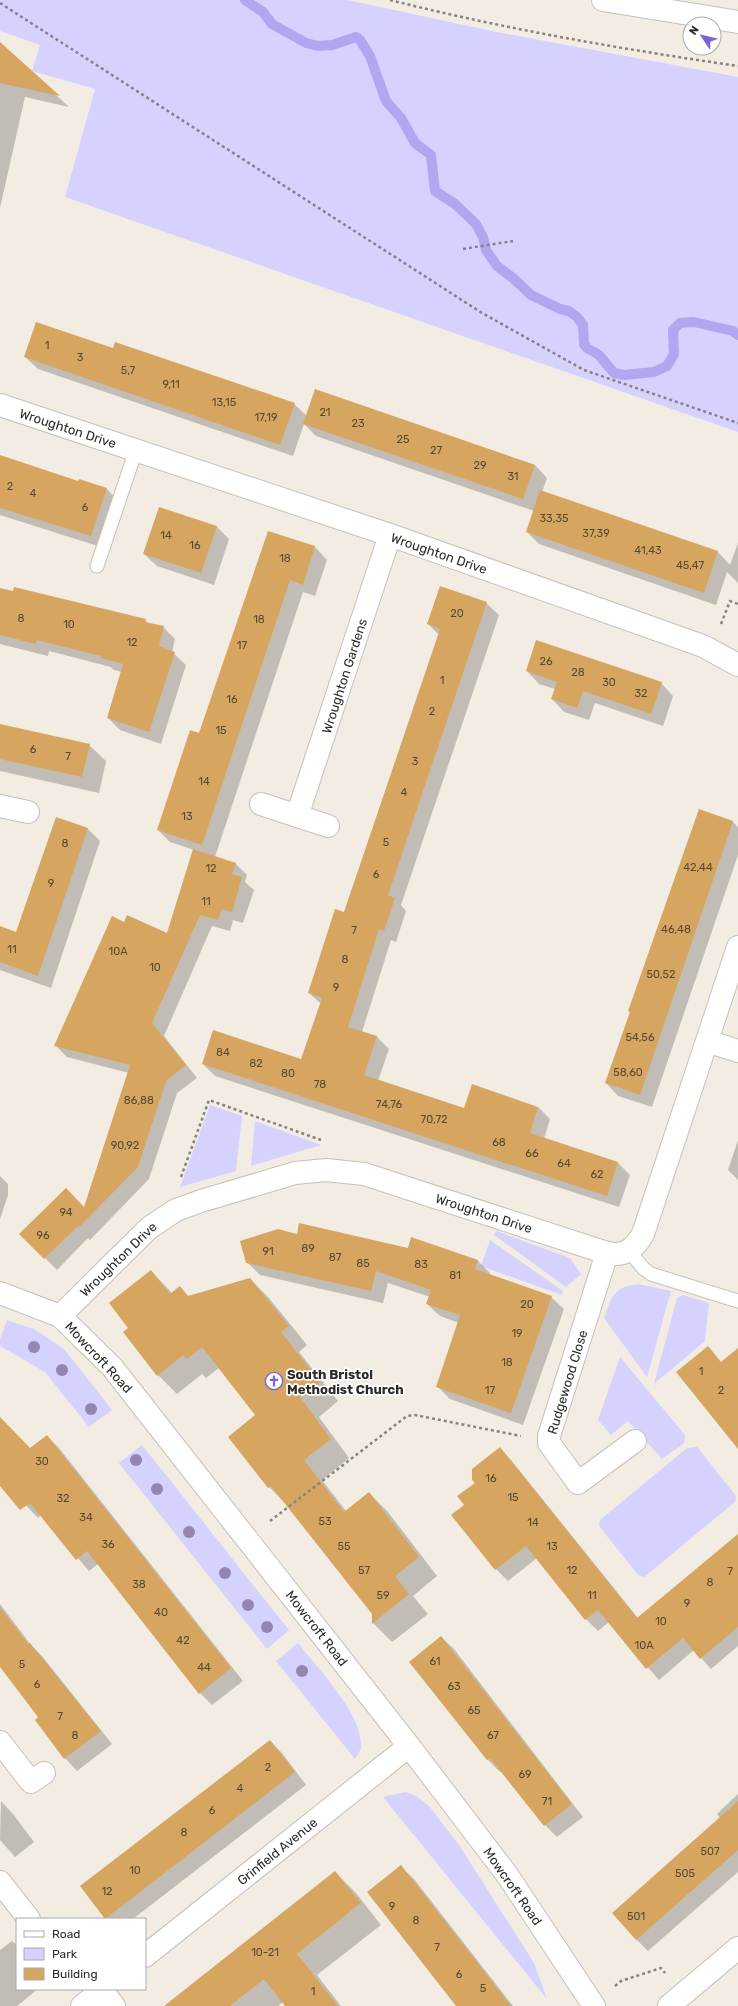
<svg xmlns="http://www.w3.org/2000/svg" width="738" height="2006" viewBox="0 0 738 2006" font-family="Rubik,sans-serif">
	<rect width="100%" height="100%" fill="#f2ece3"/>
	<g fill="#d5d2ff">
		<path d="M0,0H347L497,32L738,77V432L65,197L95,89L32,71L40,45L0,31Z"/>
		<path d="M210,1105L242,1116L236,1171L180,1187Z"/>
		<path d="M255,1121L321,1145L251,1166Z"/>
		<path d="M496,1231L570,1258L581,1274L566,1287L494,1235Z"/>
		<path d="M490,1240L563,1291L562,1295L481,1266Z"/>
		<path d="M638,1284L671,1291L647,1377L604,1318C612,1297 613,1287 638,1284Z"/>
		<path d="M683,1295L709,1303L705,1341L654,1384L677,1298Z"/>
		<path d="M7,1320L34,1329L64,1349L112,1410L89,1427L45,1372L0,1346V1339Z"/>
		<path d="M620,1357L685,1435L684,1443L662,1459L628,1421L611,1435L598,1420Z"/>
		<path d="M142,1445L289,1630L267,1649L119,1463Z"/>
		<path d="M697,1447L736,1496L735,1502L644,1577L638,1575L599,1526L600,1520L687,1448Z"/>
		<path d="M298,1643C318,1669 364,1715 361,1748C360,1751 357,1755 355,1759L276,1661Z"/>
		<path d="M406,1792L416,1796L429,1806L459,1845L534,1963L547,1999L383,1797Z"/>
	</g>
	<g fill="#0003">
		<path d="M0,43L69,107L25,97L0,208Z"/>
		<path d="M113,349L294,404L307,416L315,390L535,465L547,478L542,492L718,552L730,565L738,543V583L727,572L716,605L539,544L527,532L534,511L316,436L304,424L293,456L38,369L25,357Z"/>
		<path d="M0,456L78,482L79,480L107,489L119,502L104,548L0,515Z"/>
		<path d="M216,526L229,539L214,585L157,566L144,554Z"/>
		<path d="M269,532L315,547L327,560L315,596L303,592L215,857L236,864L247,875L245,882L254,890L243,923L233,920L230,931L212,926L164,1036L197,1078L177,1093L149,1179L90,1240L88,1238L57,1270L21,1234L85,1209L129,1073L67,1057L55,1045L125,923L167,934L194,850L170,842L158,830L200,734Z"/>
		<path d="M0,589L145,620L149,624L163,627L175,639L172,652L186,665L161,744L120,730L108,718L122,672L114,670L111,667L49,651L48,656L0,644Z"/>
		<path d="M486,603L499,615L401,905L406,911L396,942L391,940L362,1032L377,1037L389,1049L378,1081L465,1109L538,1107L550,1119L544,1139L618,1163L630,1175L619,1207L215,1076L203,1064L302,1060L321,1004L309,993L344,913L439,635L428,624Z"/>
		<path d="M527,671L661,683L673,696L663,726L595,703L589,720L564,712L552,699L555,689L539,684Z"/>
		<path d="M0,725L89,745L106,761L99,793L0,771Z"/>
		<path d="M699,811L733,822L738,827V855L652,1107L618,1096L606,1083L630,1013L629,1011Z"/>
		<path d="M57,818L88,829L100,841L51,988L0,970V927L17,933Z"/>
		<path d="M738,1140V1180L728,1170Z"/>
		<path d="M0,1176L8,1184V1195L0,1219Z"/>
		<path d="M297,1235L408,1249L412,1239L478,1261L490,1273L489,1275L551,1297L564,1309L523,1425L450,1399L438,1387L459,1323L440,1316L427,1304L430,1297L388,1283L383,1303L260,1275L247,1262Z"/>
		<path d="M151,1271L173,1294L180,1288L189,1297L250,1279L269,1298L307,1345L299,1352L338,1401L319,1417L349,1458L322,1480L346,1511L369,1493L388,1512L437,1576L413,1596L428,1614L392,1642L373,1623V1614L288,1506L269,1487L229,1437L257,1415L219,1368L206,1378L202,1374L177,1394L158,1375L129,1328Z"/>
		<path d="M0,1418L30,1449L47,1436L59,1448L243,1681L212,1705L200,1693L98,1564L89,1571L41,1515L38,1518L0,1478Z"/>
		<path d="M500,1449L511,1460L638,1618L738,1535V1646L711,1669L694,1650L659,1680L609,1622L598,1631L586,1619L537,1558L508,1581L496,1569L465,1505L476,1483Z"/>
		<path d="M0,1604L31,1645L42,1656L112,1744L77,1771L65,1758L36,1720L39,1718L0,1665Z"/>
		<path d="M441,1637L454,1649L583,1817L557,1837L545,1825L502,1771L500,1772L488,1760L410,1662Z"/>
		<path d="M270,1741L282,1753L306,1785L133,1919H107L82,1886Z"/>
		<path d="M738,1794V1872L648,1951L636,1939L720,1818L717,1814Z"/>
		<path d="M1,1801L13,1814L34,1842L15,1857L0,1840Z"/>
		<path d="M401,1867L414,1879L513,2006H457Z"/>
		<path d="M335,1872L356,1893L381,1925L317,1975L341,2006H287L283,2002L278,2006H174Z"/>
		<path d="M12,1941L17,1945V1989H38L17,2006H0V1950Z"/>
	</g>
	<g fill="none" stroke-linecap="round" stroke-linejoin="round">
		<path stroke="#afa8f1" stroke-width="10" d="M245,0L263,12L272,24L306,43L318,46L332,45L356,37L360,40L370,56L386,101L401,118L415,143L431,155L435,191L455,204L476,224L483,237L486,250L497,266L513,278L531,295L560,309L569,311L577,317L583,325L584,344L587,348L599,355L614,373L624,375L654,372L667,366L674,354L673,330L680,323L694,322L733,331L738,335"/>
	</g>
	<g fill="#d6a660">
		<path d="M0,42L60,96L0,83Z"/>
		<path d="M36,322L113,348L115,342L295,403L280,445L24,357Z"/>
		<path d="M315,389L535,465L523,499L303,424Z"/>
		<path d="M0,455L78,481L79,479L107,488L91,536L0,508Z"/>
		<path d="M540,490L718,551L704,593L526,532Z"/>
		<path d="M159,507L217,526L201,573L143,554Z"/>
		<path d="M268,531L315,546L303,585L290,580L202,845L157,830L190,730L199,733Z"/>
		<path d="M440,586L487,602L388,895L395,898L384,931L379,929L348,1027L377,1036L364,1075L464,1108L472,1084L538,1107L530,1133L618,1162L607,1196L202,1064L213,1030L301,1059L322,998L308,993L335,909L344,912L440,629L427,624Z"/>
		<path d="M14,587L146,619L145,622L164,626L159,646L175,652L149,732L107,718L123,664L101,658V656L37,640L36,644L0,635V588L13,591Z"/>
		<path d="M536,640L662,682L651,714L583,691L577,708L551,699L557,682L526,671Z"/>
		<path d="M0,724L90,744L82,777L0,759Z"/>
		<path d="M699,809L733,821L640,1095L605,1083L630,1012L628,1011Z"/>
		<path d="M56,817L88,828L38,976L0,962V926L16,932Z"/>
		<path d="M193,849L236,863L232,874L242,877L232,912L222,909L218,920L200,915L152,1023L186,1065L166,1081L138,1167L77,1229L79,1225L44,1259L19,1234L66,1188L84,1207L130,1065L54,1046L112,916L124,922L127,915L167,933Z"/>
		<path d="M299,1223L408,1248L411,1237L478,1260L475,1269L552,1296L511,1413L436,1387L460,1315L426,1304L431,1290L376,1271L371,1291L246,1263L240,1241L278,1229L297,1234Z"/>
		<path d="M151,1270L170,1294L180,1286L188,1296L250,1278L289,1326L281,1332L320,1382L300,1397L331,1439L304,1460L344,1512L369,1492L419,1557L395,1576L409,1594L372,1624V1614L271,1486L268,1488L228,1437L255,1415L202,1347L187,1359L183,1355L157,1376L123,1332L128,1328L109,1303Z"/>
		<path d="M708,1346L721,1362L738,1348V1449L676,1372Z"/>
		<path d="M0,1417L30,1448L47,1435L231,1668L199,1694L87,1551L76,1560L30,1503L20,1510L0,1486Z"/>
		<path d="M500,1447L637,1618L738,1534V1627L700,1659L683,1638L646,1669L598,1610L585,1620L526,1546L495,1570L451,1515L464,1505L457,1496L475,1483L472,1480V1469Z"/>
		<path d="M0,1607L28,1644L30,1643L101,1731L64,1759L35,1720L38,1717L0,1667Z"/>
		<path d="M441,1636L572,1804L544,1826L490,1758L487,1760L409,1662Z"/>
		<path d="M270,1740L295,1772L105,1919L80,1886Z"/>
		<path d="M738,1801V1850L636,1940L612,1913Z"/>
		<path d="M401,1865L444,1920L511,2006H456L367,1892Z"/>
		<path d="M335,1871L361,1903L297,1954L338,2006H285L264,1979L230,2006H164Z"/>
	</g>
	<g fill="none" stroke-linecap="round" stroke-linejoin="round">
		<defs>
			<g id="lane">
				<path d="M97,566L136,450"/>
				<path d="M629,1251L644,1269L651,1274L738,1301"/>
			</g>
			<g id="street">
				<path d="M603,0L738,22"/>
				<path d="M0,405L390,535L703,646L738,665"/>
				<path d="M261,804L328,826"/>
				<path d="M0,806L28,812"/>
				<path d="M297,816L390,535"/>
				<path d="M707,1041L738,1051"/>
				<path d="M607,1253L549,1436V1443L578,1483L635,1441"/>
				<path d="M0,1293L60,1316L112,1367L409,1746L508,1876L594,2006"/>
				<path d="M60,1316L149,1228L176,1210L201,1201L295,1173L326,1170L364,1174L607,1253C625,1257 634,1249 643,1234L738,947"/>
				<path d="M0,1742L31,1782L44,1773"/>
				<path d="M0,1882L29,1919"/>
				<path d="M145,1956L409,1746"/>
				<path d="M102,1990L114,2006"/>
				<path d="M82,2006L104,1989"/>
				<path d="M669,2006L738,1948"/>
			</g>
		</defs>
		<use href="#lane" stroke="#c7c0b8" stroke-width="15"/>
		<use href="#street" stroke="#c7c0b8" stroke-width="24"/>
		<g stroke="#87837d" stroke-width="2.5" stroke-dasharray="3 3" stroke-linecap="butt">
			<path d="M390,0C505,29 621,49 738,66"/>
			<path d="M0,3L482,313L584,370L738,423"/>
			<path d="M463,249L513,241"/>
			<path d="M721,624L730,601L738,604"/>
			<path d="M181,1177L209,1100L321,1140"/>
			<path d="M270,1521L407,1416L415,1415L521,1436"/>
			<path d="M615,1986L621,1981L661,1968L665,1973"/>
		</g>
		<use href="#lane" stroke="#fff" stroke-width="13"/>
		<use href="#street" stroke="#fff" stroke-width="22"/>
	</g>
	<g fill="#9387b1">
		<circle cx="34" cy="1347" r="6"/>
		<circle cx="62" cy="1370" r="6"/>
		<circle cx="91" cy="1409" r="6"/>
		<circle cx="136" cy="1460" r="6"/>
		<circle cx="157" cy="1489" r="6"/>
		<circle cx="189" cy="1532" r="6"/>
		<circle cx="225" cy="1573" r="6"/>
		<circle cx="248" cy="1605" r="6"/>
		<circle cx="267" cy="1627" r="6"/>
		<circle cx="302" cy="1671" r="6"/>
	</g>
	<defs>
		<symbol id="church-ring" viewBox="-11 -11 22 22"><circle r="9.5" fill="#fff" stroke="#7a62dd" stroke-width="1.5"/><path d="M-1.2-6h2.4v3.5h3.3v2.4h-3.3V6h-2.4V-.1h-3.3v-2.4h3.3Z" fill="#7a62dd"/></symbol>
	</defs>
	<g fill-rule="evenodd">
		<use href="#church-ring" x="264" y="1371" width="20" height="20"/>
	</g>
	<g text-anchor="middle" stroke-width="3.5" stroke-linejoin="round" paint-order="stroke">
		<g font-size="11" fill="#574a35">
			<text x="47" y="349">1</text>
			<text x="80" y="361">3</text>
			<text x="128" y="374">5,7</text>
			<text x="171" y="388">9,11</text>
			<text x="224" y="406">13,15</text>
			<text x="325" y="416">21</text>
			<text x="266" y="421">17,19</text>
			<text x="358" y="427">23</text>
			<text x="403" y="443">25</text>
			<text x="436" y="454">27</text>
			<text x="480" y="469">29</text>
			<text x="513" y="480">31</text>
			<text x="10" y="490">2</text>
			<text x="33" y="497">4</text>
			<text x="85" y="511">6</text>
			<text x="554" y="522">33,35</text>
			<text x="596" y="537">37,39</text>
			<text x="166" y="539">14</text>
			<text x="195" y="549">16</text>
			<text x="648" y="554">41,43</text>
			<text x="285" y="562">18</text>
			<text x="690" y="569">45,47</text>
			<text x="457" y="617">20</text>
			<text x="21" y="622">8</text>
			<text x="259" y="623">18</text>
			<text x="69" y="628">10</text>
			<text x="132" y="646">12</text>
			<text x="242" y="649">17</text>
			<text x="546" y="665">26</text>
			<text x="578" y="676">28</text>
			<text x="442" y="684">1</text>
			<text x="609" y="686">30</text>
			<text x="641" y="697">32</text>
			<text x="232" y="703">16</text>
			<text x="432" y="715">2</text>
			<text x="221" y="734">15</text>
			<text x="33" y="753">6</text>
			<text x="68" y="760">7</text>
			<text x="415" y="765">3</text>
			<text x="204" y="785">14</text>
			<text x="404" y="796">4</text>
			<text x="187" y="820">13</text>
			<text x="386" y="846">5</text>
			<text x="65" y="847">8</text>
			<text x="698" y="871">42,44</text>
			<text x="211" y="872">12</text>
			<text x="376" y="878">6</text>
			<text x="51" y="887">9</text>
			<text x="206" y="905">11</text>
			<text x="676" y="933">46,48</text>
			<text x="354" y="934">7</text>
			<text x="12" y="953">11</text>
			<text x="118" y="955">10A</text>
			<text x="345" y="963">8</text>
			<text x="155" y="971">10</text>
			<text x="661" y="978">50,52</text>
			<text x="336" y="991">9</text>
			<text x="640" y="1041">54,56</text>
			<text x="223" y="1056">84</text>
			<text x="256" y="1067">82</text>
			<text x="628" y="1076">58,60</text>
			<text x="288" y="1077">80</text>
			<text x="320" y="1088">78</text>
			<text x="139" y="1104">86,88</text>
			<text x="389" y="1108">74,76</text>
			<text x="434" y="1123">70,72</text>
			<text x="499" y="1146">68</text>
			<text x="125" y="1149">90,92</text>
			<text x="532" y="1157">66</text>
			<text x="564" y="1167">64</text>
			<text x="597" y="1178">62</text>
			<text x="66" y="1216">94</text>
			<text x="43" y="1239">96</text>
			<text x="308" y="1252">89</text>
			<text x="268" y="1255">91</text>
			<text x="335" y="1261">87</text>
			<text x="363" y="1267">85</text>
			<text x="421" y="1268">83</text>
			<text x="455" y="1279">81</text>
			<text x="527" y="1308">20</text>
			<text x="517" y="1337">19</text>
			<text x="507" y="1366">18</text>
			<text x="701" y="1375">1</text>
			<text x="490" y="1394">17</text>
			<text x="721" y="1394">2</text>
			<text x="42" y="1465">30</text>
			<text x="491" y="1482">16</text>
			<text x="513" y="1501">15</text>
			<text x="63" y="1502">32</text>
			<text x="86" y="1521">34</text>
			<text x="325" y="1525">53</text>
			<text x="533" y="1526">14</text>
			<text x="108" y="1548">36</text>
			<text x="344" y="1550">55</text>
			<text x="552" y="1550">13</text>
			<text x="364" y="1574">57</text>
			<text x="572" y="1574">12</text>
			<text x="730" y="1575">7</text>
			<text x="710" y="1586">8</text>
			<text x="139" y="1588">38</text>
			<text x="383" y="1599">59</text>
			<text x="592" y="1599">11</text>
			<text x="687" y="1607">9</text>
			<text x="161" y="1616">40</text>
			<text x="661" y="1625">10</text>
			<text x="183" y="1644">42</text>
			<text x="644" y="1649">10A</text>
			<text x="435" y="1665">61</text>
			<text x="22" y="1668">5</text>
			<text x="204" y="1671">44</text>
			<text x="37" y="1688">6</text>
			<text x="454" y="1690">63</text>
			<text x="474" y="1714">65</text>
			<text x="60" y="1720">7</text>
			<text x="75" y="1739">8</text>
			<text x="493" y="1739">67</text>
			<text x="268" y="1771">2</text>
			<text x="525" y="1778">69</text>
			<text x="240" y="1792">4</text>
			<text x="547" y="1805">71</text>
			<text x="212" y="1814">6</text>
			<text x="184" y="1836">8</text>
			<text x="710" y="1855">507</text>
			<text x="135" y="1874">10</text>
			<text x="685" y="1877">505</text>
			<text x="107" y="1895">12</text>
			<text x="392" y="1910">9</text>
			<text x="636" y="1920">501</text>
			<text x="416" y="1924">8</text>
			<text x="437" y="1951">7</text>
			<text x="265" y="1956">10-21</text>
			<text x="459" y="1978">6</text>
			<text x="483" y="1992">5</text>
			<text x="313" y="1995">1</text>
		</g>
		<g font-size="13" fill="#2d2b27" stroke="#fff">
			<text transform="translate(68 428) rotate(18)" y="5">Wroughton Drive</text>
			<text transform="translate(439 553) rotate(19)" y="5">Wroughton Drive</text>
			<text transform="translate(344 676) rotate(-72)" y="5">Wroughton Gardens</text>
			<text transform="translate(484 1213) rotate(18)" y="5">Wroughton Drive</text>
			<text transform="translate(118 1259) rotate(-44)" y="5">Wroughton Drive</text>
			<text transform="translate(99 1357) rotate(47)" y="5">Mowcroft Road</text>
			<text transform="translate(567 1382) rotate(-73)" y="5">Rudgewood Close</text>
			<text transform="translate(317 1628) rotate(52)" y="5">Mowcroft Road</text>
			<text transform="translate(277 1851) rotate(-39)" y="5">Grinfield Avenue</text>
			<text transform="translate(513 1886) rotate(55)" y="5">Mowcroft Road</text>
		</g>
		<g font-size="13" font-weight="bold" fill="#2d2b27" stroke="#fff" text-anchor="start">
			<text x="287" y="1379">South Bristol<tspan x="287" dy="15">Methodist Church</tspan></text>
		</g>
	</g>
	<rect x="16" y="1918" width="130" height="72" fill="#ffffff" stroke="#abaaa9"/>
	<rect x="24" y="1931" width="20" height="6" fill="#ffffff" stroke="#abaaa9"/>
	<text x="52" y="1938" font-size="12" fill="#2d2b27">Road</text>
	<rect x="24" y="1948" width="20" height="12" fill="#d5d2ff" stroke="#abaaa9"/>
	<text x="52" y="1958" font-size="12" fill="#2d2b27">Park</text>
	<rect x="24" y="1968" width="20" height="12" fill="#d6a660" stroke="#abaaa9"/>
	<text x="52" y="1978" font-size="12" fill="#2d2b27">Building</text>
	<g transform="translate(702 36) rotate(305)"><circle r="19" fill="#ffffff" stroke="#abaaa9"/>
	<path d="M0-3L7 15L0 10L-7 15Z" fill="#7a62dd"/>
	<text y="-6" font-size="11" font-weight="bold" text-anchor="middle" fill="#2d2b27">N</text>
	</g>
</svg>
